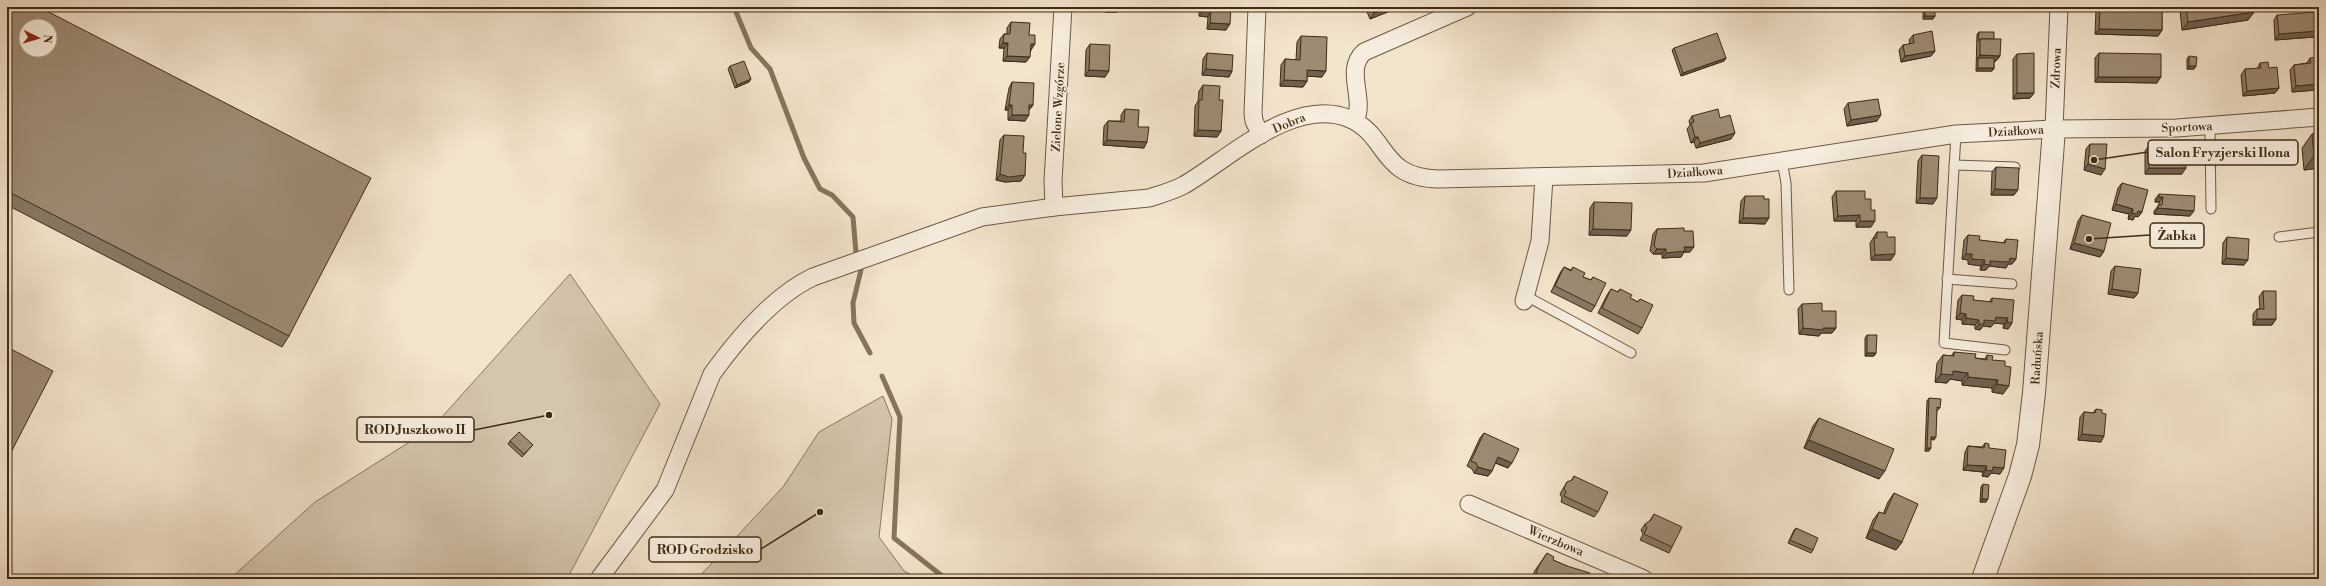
<svg xmlns="http://www.w3.org/2000/svg" width="2326" height="586" viewBox="0 0 2326 586" font-family="'Libre Bodoni',serif">
	<rect width="100%" height="100%" fill="#f3e4cc"/>
	<filter id="stains"><feTurbulence type="fractalNoise" baseFrequency=".005" numOctaves="4"/><feColorMatrix values="0 0 0 0 .2 0 0 0 0 .09 0 0 0 0 .02 0 0 0 .5 -.17"/></filter>
	<radialGradient id="worn" r=".72"><stop offset=".6" stop-color="#630" stop-opacity="0"/><stop offset="1" stop-color="#630" stop-opacity=".3"/></radialGradient>
	<g fill="#d4c5ad" stroke="#8a7860">
		<path d="M570,274L660,404L567,579H230L315,502L433,427Z"/>
		<path d="M883,396L892,419L879,537L904,571L919,579H697L783,487L819,432Z"/>
	</g>
	<g fill="none" stroke-linecap="round" stroke-linejoin="round">
		<g stroke="#86745d" stroke-width="5">
			<path d="M734,7L751,48L770,69L804,158L820,189L832,195L853,217L856,253"/>
			<path d="M861,270L853,303L854,323L870,353"/>
			<path d="M882,376L900,417L894,538L946,579"/>
		</g>
		<defs>
			<g id="service">
				<path d="M2210,126L2211,209"/>
				<path d="M1956,134L1944,343L2005,350"/>
				<path d="M1782,161L1786,183L1789,290"/>
				<path d="M1954,165L2015,167"/>
				<path d="M2279,237L2319,232"/>
				<path d="M1947,279L2012,284"/>
				<path d="M1526,296L1631,353"/>
			</g>
			<g id="minor">
				<path d="M1257,7L1253,113L1254,121L1261,135"/>
				<path d="M1355,121C1366,99 1344,70 1364,52L1467,7"/>
				<path d="M2054,129L2059,7"/>
				<path d="M1054,207L1053,181L1063,7"/>
				<path d="M1524,301L1540,241L1544,177"/>
				<path d="M1469,504L1644,579"/>
				<path d="M599,579L665,490L712,374C738,338 773,296 813,277L982,217L1054,207L1149,198C1161,194 1173,191 1184,185C1229,159 1294,95 1350,119C1389,136 1379,178 1439,179L1704,173L1956,134L2054,129L2177,128L2319,117"/>
			</g>
			<path id="tertiary" d="M1983,579L2020,476L2028,445L2034,393L2054,129"/>
		</defs>
		<use href="#service" stroke="#6c5942" stroke-width="11"/>
		<use href="#minor" stroke="#6c5942" stroke-width="19"/>
		<use href="#tertiary" stroke="#6c5942" stroke-width="24"/>
		<use href="#service" stroke="#f7edde" stroke-width="9"/>
		<use href="#minor" stroke="#f7edde" stroke-width="17"/>
		<use href="#tertiary" stroke="#f7edde" stroke-width="22"/>
	</g>
	<g fill="#877864" stroke="#3f2b14">
		<path d="M7,7L289,336L282,347L7,205Z"/>
		<path d="M1090,7H1131L1130,8H1120L1117,12H1105V9L1090,8Z"/>
		<path d="M1199,7H1231L1226,30L1207,29L1208,17L1199,16Z"/>
		<path d="M1365,7H1400L1370,19Z"/>
		<path d="M1923,7H1935L1933,19H1923Z"/>
		<path d="M2098,7H2162V30L2158,36L2095,34L2096,10Z"/>
		<path d="M2182,7H2253L2254,12L2248,20L2182,30L2180,10Z"/>
		<path d="M2277,15L2314,37L2275,40L2274,20Z"/>
		<path d="M1011,22L1029,35L1031,50L1026,62L1003,61L1004,48H999L1000,39L1004,34H1007V28Z"/>
		<path d="M1979,32L1994,39L2000,56L1996,61H1994V68L1992,71H1976L1977,34Z"/>
		<path d="M1913,35L1935,51L1931,56L1901,62L1899,50L1903,45L1910,44L1909,40Z"/>
		<path d="M1301,36L1322,77L1307,76V81L1303,87L1280,86L1281,65L1285,59L1296,60L1297,42Z"/>
		<path d="M1090,44L1105,77L1085,76L1086,50Z"/>
		<path d="M1674,48L1726,58L1724,61L1681,76L1672,50Z"/>
		<path d="M1207,53L1232,71L1229,77L1202,75L1203,59Z"/>
		<path d="M2099,53L2157,83L2095,82V58Z"/>
		<path d="M2017,54L2034,93L2030,98L2013,99V59Z"/>
		<path d="M2189,56L2196,66L2194,69H2187V59Z"/>
		<path d="M2310,58L2319,67V87L2317,90L2292,92L2290,70L2294,65L2307,63Z"/>
		<path d="M2260,63L2269,68L2279,88L2275,93L2243,96L2241,75L2245,69H2257Z"/>
		<path d="M730,66L749,82L735,88L728,69Z"/>
		<path d="M1012,82L1033,105L1029,110L1025,121L1008,120V110H1005L1009,88Z"/>
		<path d="M1203,85L1219,100L1221,131L1217,137L1194,136L1195,106L1198,101L1199,91Z"/>
		<path d="M1848,103L1877,121L1847,126L1844,109Z"/>
		<path d="M1125,109L1138,127L1144,148L1103,145L1104,126L1108,121H1121V115Z"/>
		<path d="M1692,116L1720,118L1731,139L1696,148L1694,142L1691,143L1687,129L1690,125L1689,121Z"/>
		<path d="M2319,133V168L2304,170L2302,148L2312,134Z"/>
		<path d="M1004,135L1023,153L1025,175L1021,181L1005,182L996,180L1000,140Z"/>
		<path d="M2090,144L2101,175L2084,170L2086,149Z"/>
		<path d="M2149,145L2182,174H2145V151Z"/>
		<path d="M1922,155L1933,204L1916,203L1918,161Z"/>
		<path d="M1996,167L2014,195H1991L1992,172Z"/>
		<path d="M2122,183L2142,212L2138,217L2135,216L2133,220L2128,219L2129,214L2112,210L2118,188Z"/>
		<path d="M1836,191L1865,199L1871,227H1856V221H1834L1832,197Z"/>
		<path d="M2159,194L2190,216L2154,214V211L2159,205V202H2155V199Z"/>
		<path d="M1745,196L1765,224L1739,223L1741,201Z"/>
		<path d="M1594,202L1627,236L1589,235L1590,208Z"/>
		<path d="M2082,215L2104,251L2100,257L2070,249L2078,221Z"/>
		<path d="M1657,229L1684,231L1690,252H1684L1681,257L1662,258V254H1653L1650,251L1653,234Z"/>
		<path d="M1877,232L1887,237L1891,260H1871L1870,243Z"/>
		<path d="M1968,235L1979,240L2003,243L2006,239L2016,259L2012,264H2008L2006,268L1989,266L1986,270H1980L1981,266L1968,264V260L1962,259L1964,240Z"/>
		<path d="M2227,237L2244,265L2222,264L2223,243Z"/>
		<path d="M2115,266L2138,293L2134,298L2108,294L2111,271Z"/>
		<path d="M1564,267L1571,270L1573,267L1583,277L1591,280L1593,277L1595,306L1591,312L1551,292L1560,273Z"/>
		<path d="M1611,289L1617,292L1620,289L1630,298L1638,302L1640,299L1642,328L1638,334L1598,313L1607,295Z"/>
		<path d="M2263,291L2276,319L2272,325H2253V314L2257,309H2260L2259,297Z"/>
		<path d="M1962,295L1973,300L1989,302L1992,298L2012,323L2008,329L2003,328L2004,324L1994,323L1991,327L1983,326L1980,330L1975,329V325L1962,324V320L1956,319L1958,300Z"/>
		<path d="M1802,304L1822,311L1836,328L1832,333H1821L1819,336L1799,334L1798,309Z"/>
		<path d="M1867,335L1876,353L1874,356H1865V338Z"/>
		<path d="M1954,352L1975,358L1985,359L1987,355L1992,360L2003,394L1992,392V388L1962,385V381L1950,379L1947,383L1935,382L1937,363L1943,355L1951,356Z"/>
		<path d="M1929,398L1940,408L1938,410H1937L1934,440L1931,439L1929,451H1925L1927,401Z"/>
		<path d="M2096,409L2101,442L2078,440L2080,417L2084,412L2093,413Z"/>
		<path d="M1819,418L1879,479L1804,448L1813,426Z"/>
		<path d="M1484,433L1508,468L1495,463L1492,471L1488,476L1474,473L1472,469L1467,466L1480,438Z"/>
		<path d="M510,441L531,447L522,457L508,444Z"/>
		<path d="M1985,443L1989,448L2000,474L1991,473L1988,477L1982,476L1983,472L1963,470L1965,452L1968,446L1982,447Z"/>
		<path d="M1574,476L1598,512L1594,517L1561,502L1562,498L1560,494L1564,487L1567,482L1571,481Z"/>
		<path d="M1983,484L1986,502H1980L1981,487Z"/>
		<path d="M1894,493L1902,542L1896,550L1866,538L1873,520L1879,512L1883,514L1888,502Z"/>
		<path d="M1654,514L1672,547L1669,553L1640,540L1643,534L1641,530L1645,524L1649,522Z"/>
		<path d="M1796,528L1813,550L1811,553L1788,543L1794,530Z"/>
		<path d="M1547,553L1553,560L1567,566L1587,579H1533L1534,572Z"/>
	</g>
	<g fill="#6e6151" stroke="#3f2b14">
		<path d="M1019,7H1036V8Z"/>
		<path d="M1090,7H1106L1105,9L1090,8Z"/>
		<path d="M1108,7H1131L1130,8H1120L1117,12H1105Z"/>
		<path d="M1390,7H1400L1370,19L1374,13Z"/>
		<path d="M1203,11H1211L1208,17L1199,16Z"/>
		<path d="M2254,12L2248,20L2182,30L2188,22Z"/>
		<path d="M1925,16H1935L1933,19H1923Z"/>
		<path d="M1210,23L1230,24L1226,30L1207,29Z"/>
		<path d="M2099,29L2162,30L2158,36L2095,34Z"/>
		<path d="M2318,31L2314,37L2275,40L2279,34Z"/>
		<path d="M1003,43H1008L1004,48H999Z"/>
		<path d="M1031,44H1035L1031,50L1027,49Z"/>
		<path d="M1935,51L1931,56L1901,62L1905,56Z"/>
		<path d="M1980,55L2000,56L1996,61H1978V58Z"/>
		<path d="M1007,56L1030,57L1026,62L1003,61Z"/>
		<path d="M1726,58L1724,61L1681,76L1683,73Z"/>
		<path d="M2189,66H2196L2194,69H2187Z"/>
		<path d="M1978,68H1994L1992,71H1976Z"/>
		<path d="M1206,69L1232,71L1229,77L1202,75Z"/>
		<path d="M1089,70L1109,71L1105,77L1085,76Z"/>
		<path d="M1307,70L1326,71L1322,77L1304,76Z"/>
		<path d="M2098,77H2161L2157,83L2095,82Z"/>
		<path d="M751,79L749,82L735,88L737,85Z"/>
		<path d="M1284,80L1307,81L1303,87L1280,86Z"/>
		<path d="M2319,84V87L2317,90L2292,92L2296,86Z"/>
		<path d="M2279,88L2275,93L2243,96L2247,91Z"/>
		<path d="M2017,93H2034L2030,98L2013,99Z"/>
		<path d="M1009,105H1012L1008,110H1005Z"/>
		<path d="M1029,105H1033L1029,110H1025Z"/>
		<path d="M1012,115H1029L1025,121L1008,120Z"/>
		<path d="M1881,115L1877,121L1847,126L1851,120Z"/>
		<path d="M1198,130L1221,131L1217,137L1194,136Z"/>
		<path d="M1735,133L1731,139L1696,148L1700,143Z"/>
		<path d="M1695,137H1698L1694,142L1691,143Z"/>
		<path d="M1107,140L1147,142L1144,148L1103,145Z"/>
		<path d="M2319,155V168L2304,170L2314,156Z"/>
		<path d="M2088,164L2105,169L2101,175L2084,170Z"/>
		<path d="M2149,168H2186L2182,174H2145Z"/>
		<path d="M1000,174L1025,175L1021,181L1005,182L996,180Z"/>
		<path d="M1995,189L2018,190L2014,195H1991Z"/>
		<path d="M2159,197H2163L2159,202H2155Z"/>
		<path d="M1920,198H1937L1933,204L1916,203Z"/>
		<path d="M2116,204L2133,209L2129,214L2112,210Z"/>
		<path d="M2158,208L2194,211L2190,216L2154,214Z"/>
		<path d="M2138,211L2142,212L2138,217L2135,216L2133,220L2128,219L2132,213Z"/>
		<path d="M1860,215L1856,221H1834L1838,216Z"/>
		<path d="M1743,218H1769L1765,224L1739,223Z"/>
		<path d="M1860,221H1875L1871,227H1856Z"/>
		<path d="M1593,229L1631,230L1627,236L1589,235Z"/>
		<path d="M2074,243L2104,251L2100,257L2070,249Z"/>
		<path d="M1684,247H1694L1690,252H1684L1681,257L1662,258L1666,253Z"/>
		<path d="M1657,249H1666L1662,254H1653Z"/>
		<path d="M1895,254L1891,260H1871L1875,255Z"/>
		<path d="M1966,254H1972L1968,260L1962,259Z"/>
		<path d="M2010,258L2016,259L2012,264H2008L2006,268L1989,266L1986,270H1980L1984,264L1990,261Z"/>
		<path d="M2226,258L2248,260L2244,265L2222,264Z"/>
		<path d="M1972,259L1985,260L1981,266L1968,264Z"/>
		<path d="M2112,289L2138,293L2134,298L2108,294Z"/>
		<path d="M1960,313L1966,314L1962,320L1956,319Z"/>
		<path d="M1996,317L2008,318L2004,324L1994,323L1991,327L1983,326L1980,330L1975,329L1979,324L1984,320Z"/>
		<path d="M1966,318L1979,320L1975,325L1962,324Z"/>
		<path d="M2257,319H2276L2272,325H2253Z"/>
		<path d="M2007,322L2012,323L2008,329L2003,328Z"/>
		<path d="M1803,328H1836L1832,333H1821L1819,336L1799,334Z"/>
		<path d="M1867,353H1876L1874,356H1865Z"/>
		<path d="M1953,371L1968,373L1962,381L1950,379L1947,383L1935,382L1941,374Z"/>
		<path d="M1968,377L1998,380L1992,388L1962,385Z"/>
		<path d="M1997,384L2009,386L2003,394L1992,392Z"/>
		<path d="M2082,434L2104,436L2101,442L2078,440Z"/>
		<path d="M1931,437H1936L1934,440L1929,439Z"/>
		<path d="M1809,440L1885,471L1879,479L1804,448Z"/>
		<path d="M1927,448H1931L1929,451H1925Z"/>
		<path d="M1498,457L1512,463L1508,468L1494,462Z"/>
		<path d="M1967,465L1987,466L1983,472L1963,470Z"/>
		<path d="M1478,467L1492,471L1488,476L1474,473Z"/>
		<path d="M1993,467L2004,468L2000,474L1991,473L1988,477L1982,476L1986,470Z"/>
		<path d="M1982,499H1988L1986,502H1980Z"/>
		<path d="M1872,529L1902,542L1896,550L1866,538Z"/>
	</g>
	<g fill="#9d8b74" stroke="#3f2b14" fill-rule="evenodd">
		<path d="M7,7H39L371,178L289,336L7,191ZM26,26H50V50H26Z"/>
		<path d="M1203,7H1231L1230,24L1210,23L1211,11H1203Z"/>
		<path d="M1371,7H1390L1374,13Z"/>
		<rect x="1925" y="7" width="10" height="9"/>
		<path d="M2100,7H2162V30L2099,29Z"/>
		<path d="M2186,7H2253L2254,12L2188,22Z"/>
		<path d="M2316,12L2318,31L2279,34L2277,15Z"/>
		<path d="M1011,22L1030,23L1029,35H1035V44H1031L1030,57L1007,56L1008,43H1003L1004,34H1010Z"/>
		<path d="M1932,31L1935,51L1905,56L1903,45L1914,43L1913,35Z"/>
		<path d="M1979,32H1994V39H1980L1978,41Z"/>
		<path d="M1717,33L1726,58L1683,73L1674,48Z"/>
		<path d="M1301,36L1327,37L1326,71L1307,70V81L1284,80L1285,59L1300,60Z"/>
		<path d="M1980,39H2001L2000,56L1980,55Z"/>
		<path d="M1090,44L1110,45L1109,71L1089,70Z"/>
		<path d="M1207,53L1233,55L1232,71L1206,69Z"/>
		<path d="M2034,53V93H2017V54Z"/>
		<path d="M2099,53L2161,54V77H2098Z"/>
		<path d="M2189,56L2197,57L2196,66H2189Z"/>
		<path d="M2318,57L2319,67V84L2296,86L2294,65L2311,63L2310,58Z"/>
		<rect x="1978" y="58" width="16" height="10"/>
		<path d="M744,61L751,79L737,85L730,66Z"/>
		<path d="M2268,62L2269,68L2277,67L2279,88L2247,91L2245,69L2261,68L2260,63Z"/>
		<path d="M1012,82L1034,83L1033,105H1029V115H1012V105H1009Z"/>
		<path d="M1203,85L1220,86L1219,100H1223L1221,131L1198,130L1199,100H1202Z"/>
		<path d="M1878,99L1881,115L1851,120L1848,103Z"/>
		<path d="M1125,109L1139,110L1138,127H1149L1147,142L1107,140L1108,121L1124,122Z"/>
		<path d="M1718,109L1720,118L1730,115L1735,133L1700,143L1698,137H1695L1691,123L1694,122L1692,116Z"/>
		<path d="M2319,133V155L2314,156L2312,134Z"/>
		<path d="M1004,135L1024,136L1023,153H1026L1025,175L1009,177L1000,174Z"/>
		<path d="M2090,144H2107L2105,169L2088,164Z"/>
		<rect x="2149" y="145" width="37" height="23"/>
		<path d="M1922,155L1939,156L1937,198H1920Z"/>
		<path d="M1996,167L2019,168L2018,190L1995,189Z"/>
		<path d="M2122,183L2148,190L2142,212L2138,211L2137,214L2132,213L2133,209L2116,204Z"/>
		<path d="M1836,191H1865V199H1871V210H1875V221H1860V215L1838,216Z"/>
		<path d="M2159,194L2195,196L2194,211L2158,208V205H2162L2163,197H2159Z"/>
		<path d="M1745,196H1764V199H1769V218H1743Z"/>
		<path d="M1594,202L1632,203L1631,230L1593,229Z"/>
		<path d="M2082,215L2111,223L2104,251L2074,243Z"/>
		<path d="M1684,228V231H1693L1694,247H1684L1685,251L1666,253V249H1657L1654,246L1657,229Z"/>
		<path d="M1877,232H1887V237H1895V254L1875,255L1874,238H1877Z"/>
		<path d="M1968,235L1980,236L1979,240L2005,243L2006,239L2018,240L2016,259L2010,258L2009,262L1990,261V265L1984,264L1985,260L1972,259V254H1966Z"/>
		<path d="M2227,237L2249,239L2248,260L2226,258Z"/>
		<path d="M2115,266L2141,269L2138,293L2112,289Z"/>
		<path d="M1564,267L1571,271L1573,267L1585,273L1583,277L1591,280L1593,277L1606,283L1595,306L1555,286Z"/>
		<path d="M1611,289L1618,292L1620,289L1632,295L1630,298L1638,302L1640,299L1653,305L1642,328L1602,308Z"/>
		<path d="M2263,291H2276V319H2257V309H2264Z"/>
		<path d="M1962,295L1974,296L1973,300L1992,302V298L2014,300L2012,323L2007,322L2008,318L1996,317L1995,321L1984,320V324H1979V320L1966,318V314L1960,313Z"/>
		<path d="M1822,303V311H1836V328H1823V330L1803,328L1802,304Z"/>
		<path d="M1867,335H1877L1876,353H1867Z"/>
		<path d="M7,347L53,371L7,460Z"/>
		<path d="M1954,352L1976,354L1975,358L1987,360V355L1993,356L1992,360L2005,361V366L2011,367L2009,386L1997,384L1998,380L1968,377V373L1953,371V375L1941,374L1943,355L1954,356Z"/>
		<path d="M1929,398L1941,399L1940,408L1937,407L1936,437H1931V448H1927Z"/>
		<path d="M2096,409L2102,410V413L2106,414L2104,436L2082,434L2084,412L2095,413Z"/>
		<path d="M1819,418L1894,449L1885,471L1809,440Z"/>
		<path d="M519,432L533,445L524,454L510,441Z"/>
		<path d="M1484,433L1519,449L1512,463L1498,457L1492,471L1478,467L1476,463L1471,461Z"/>
		<path d="M1985,443L1989,444V448L2006,450L2004,468L1993,467L1992,471L1986,470L1987,466L1967,465L1968,446L1984,448Z"/>
		<path d="M1574,476L1608,492L1598,512L1564,496L1566,492L1564,488L1567,482L1572,480Z"/>
		<path d="M1983,484L1989,485L1988,499H1982Z"/>
		<path d="M1894,493L1918,504L1902,542L1872,529L1879,512L1885,514Z"/>
		<path d="M1654,514L1682,527L1672,547L1644,534L1647,528L1645,524L1651,520Z"/>
		<path d="M1796,528L1818,538L1813,550L1790,540Z"/>
		<path d="M1547,553L1554,557L1553,560L1567,566L1590,573L1587,579H1535L1538,567Z"/>
		<path d="M1780,575L1788,579H1778Z"/>
		<path d="M1802,577L1807,579H1801Z"/>
	</g>
	<g text-anchor="middle" stroke-width="3" stroke-linejoin="round" paint-order="stroke">
		<g font-size="12" fill="#3f2b14" stroke="#f7edde">
			<text transform="translate(2056 68) rotate(-88)" y="4">Zdrowa</text>
			<text transform="translate(1058 107) rotate(-87)" y="4">Zielone Wzgórze</text>
			<text transform="translate(1289 123) rotate(-23)" y="4">Dobra</text>
			<text transform="translate(2187 127) rotate(-2)" y="4">Sportowa</text>
			<text transform="translate(2016 131) rotate(-3)" y="4">Działkowa</text>
			<text transform="translate(1695 172) rotate(-4)" y="4">Działkowa</text>
			<text transform="translate(2037 358) rotate(-86)" y="4">Raduńska</text>
			<text transform="translate(1556 541) rotate(23)" y="4">Wierzbowa</text>
		</g>
	</g>
	<path fill="none" stroke="#3f2b14" stroke-width="1.5" d="M2094 160L2148 152M2089 239L2150 235M549 415L474 430M820 512L761 549"/>
	<g fill="#3f2b14" stroke="#f7edde" stroke-width="1.5">
		<circle cx="2094" cy="160" r="4"/>
		<circle cx="2089" cy="239" r="4"/>
		<circle cx="549" cy="415" r="4"/>
		<circle cx="820" cy="512" r="4"/>
	</g>
	<g fill="#f7edde" stroke="#3f2b14" stroke-width="1.5">
		<rect x="2148" y="140" width="150" height="25" rx="4"/>
		<rect x="2150" y="223" width="54" height="25" rx="4"/>
		<rect x="357" y="417" width="117" height="25" rx="4"/>
		<rect x="649" y="537" width="112" height="25" rx="4"/>
	</g>
	<g font-size="13" text-anchor="middle" font-weight="bold" fill="#3f2b14">
		<text x="2223" y="157">Salon Fryzjerski Ilona</text>
		<text x="2177" y="240">Żabka</text>
		<text x="415" y="434">ROD Juszkowo II</text>
		<text x="705" y="554">ROD Grodzisko</text>
	</g>
	<rect width="2326" height="586" fill="none" stroke="#f3e4cc" stroke-width="24"/>
	<rect x="8" y="8" width="2310" height="570" fill="none" stroke="#3f2b14" stroke-width="2"/>
	<rect x="12" y="12" width="2302" height="562" fill="none" stroke="#3f2b14"/>
	<g transform="translate(38 38) rotate(95)"><circle r="19" fill="#f7edde" stroke="#ad9f8d"/>
	<path d="M0-3L7 15L0 10L-7 15Z" fill="#8f2418"/>
	<text y="-6" font-size="11" font-weight="bold" text-anchor="middle" fill="#3f2b14">N</text>
	</g>
	<rect width="100%" height="100%" filter="url(#stains)"/>
	<rect width="100%" height="100%" fill="url(#worn)"/>
</svg>
